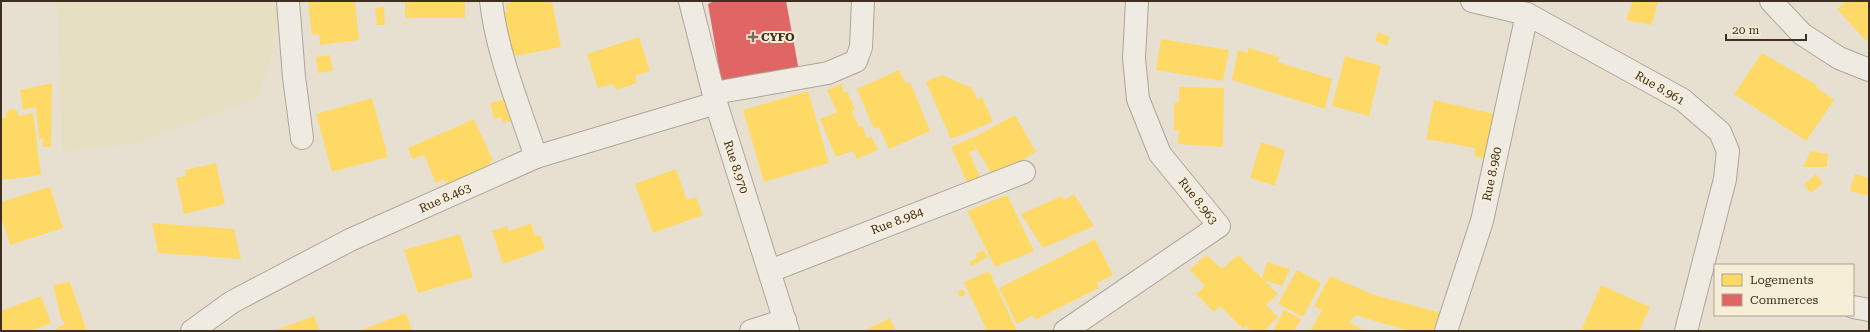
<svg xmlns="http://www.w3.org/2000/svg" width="1870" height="332" viewBox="0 0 1870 332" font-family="'Roboto Serif',serif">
	<rect width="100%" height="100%" fill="#e7e0d1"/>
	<path fill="#e6dfc2" d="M56,1H275L279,31L258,98L142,142L62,152L58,16Z"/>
	<g fill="#ffd966">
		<path d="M308,1H355L359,40L320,45L319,34L312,35Z"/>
		<rect x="405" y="1" width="60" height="17"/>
		<path d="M518,1H552L561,47L511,57L503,12H507L505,4Z"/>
		<path d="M1633,1H1658L1652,25L1626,20Z"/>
		<path d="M1847,1H1869V38L1866,41L1837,9Z"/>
		<path d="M384,7L385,25H377L375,8Z"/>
		<path d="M1378,32L1390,37L1387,46L1375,41Z"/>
		<path d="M639,37L650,71L635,76L637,83L616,90L613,84L598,88L587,54Z"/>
		<path d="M1161,39L1229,50L1223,81L1156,70Z"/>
		<path d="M1249,48L1279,57L1278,62L1332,79L1325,109L1232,80L1238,50L1247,53Z"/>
		<path d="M1762,53L1817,85L1816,87L1834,100L1806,141L1734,94Z"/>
		<path d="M330,55L333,71L318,73L316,57Z"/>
		<path d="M1345,56L1381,66L1369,116L1332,106Z"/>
		<path d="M899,70L906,84L910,82L930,131L889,149L879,127L874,129L857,89Z"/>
		<path d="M942,75L972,88L977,99L982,97L993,122L951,139L926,82Z"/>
		<path d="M52,83L51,147H43V139H39L36,107L23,110L20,90Z"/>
		<path d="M841,84L844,93L847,91L855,109L852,111L859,127L862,126L867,138L871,136L878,150L857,159L853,151L836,157L820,119L837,112L827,90Z"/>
		<path d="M1179,87L1224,88L1223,147L1178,144L1179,130H1174V103L1179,102Z"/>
		<path d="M808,91L829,163L764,182L743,110Z"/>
		<path d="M372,98L388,157L332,172L316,114Z"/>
		<path d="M505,99L511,121L503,123L502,117L494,119L490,103Z"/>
		<path d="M1434,100L1499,115L1492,160L1474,156L1475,148L1426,139Z"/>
		<path d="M10,109L16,110L19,116L33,113L41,175L1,180V118H5L6,113Z"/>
		<path d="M1015,115L1036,152L993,177L971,139Z"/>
		<path d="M474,119L493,161L489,162L492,169L448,188L444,179L436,183L424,155L412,159L408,148Z"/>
		<path d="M971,138L976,150L969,152L980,177L967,182L951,147Z"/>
		<path d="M1261,142L1285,150L1275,186L1250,178Z"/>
		<path d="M1811,151L1828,154L1827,167H1803Z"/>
		<path d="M216,163L225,204L184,214L176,178L186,176L185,170Z"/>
		<path d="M676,169L687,200L696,197L703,215L653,233L635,184Z"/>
		<path d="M1816,174L1823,183L1811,193L1804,185Z"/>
		<path d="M1855,174L1869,178V196L1850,191Z"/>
		<path d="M50,187L63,228L10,245L1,216V202Z"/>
		<path d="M1074,194L1094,226L1043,248L1021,214L1062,196L1064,200Z"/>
		<path d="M1007,195L1034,251L995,267L967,211Z"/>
		<path d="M152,223L234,229L241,259L158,253Z"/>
		<path d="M531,223L535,236L541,235L545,249L503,264L492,231L507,226L509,231Z"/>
		<path d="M460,234L473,277L418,293L404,250Z"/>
		<path d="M1095,239L1113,275L1097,283L1099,288L1035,320L1033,315L1017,324L999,288Z"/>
		<path d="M984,250L987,257L972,266L969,262L977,258L975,254Z"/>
		<path d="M1206,255L1222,269L1238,255L1262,278L1267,262L1290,269L1282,286L1264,280L1278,294L1266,305L1278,317L1264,331H1251L1246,326L1243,329L1220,306L1214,312L1196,294L1205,286L1190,270Z"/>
		<path d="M1297,270L1321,283L1303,317L1278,304Z"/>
		<path d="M989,271L1017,331H987L964,282Z"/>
		<path d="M1330,276L1374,295L1445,314L1437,331H1409L1355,315L1350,323L1365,331H1310L1322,310L1314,306Z"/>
		<path d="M70,282L87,331H52L65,324L61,318L53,285Z"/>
		<path d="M1601,285L1650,307L1639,331H1581Z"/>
		<path d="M962,289L966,294L960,297L957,292Z"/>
		<path d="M41,296L51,323L30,331H3L1,325V311Z"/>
		<path d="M1284,310L1301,319L1294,331H1273Z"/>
		<path d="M406,313L412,331H359Z"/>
		<path d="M314,316L320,331H273Z"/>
		<path d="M890,318L896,331H863Z"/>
	</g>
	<path fill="#e06666" d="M714,1H786L799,71L723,91L708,4Z"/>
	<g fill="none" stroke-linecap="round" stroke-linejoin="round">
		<defs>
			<g id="minor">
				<path d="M288,1L294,77L302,138"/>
				<path d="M491,1C497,54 519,106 536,157"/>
				<path d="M690,1L716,103L788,331"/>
				<path d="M1472,1L1527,14L1683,100L1720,132L1728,151L1725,179L1686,331"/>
				<path d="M1771,1L1802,34L1839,58L1869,70"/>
				<path d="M714,93L828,73L856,61L861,47L863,1"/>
				<path d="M770,271L1024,172"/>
				<path d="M1853,307L1869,310"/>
				<path d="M192,331L232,302L350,240L536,157L716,103"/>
				<path d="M751,331L785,320"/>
				<path d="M1065,331L1219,226L1160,154L1138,99L1134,58L1137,1"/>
				<path d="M1446,331L1482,221L1527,14"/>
			</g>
		</defs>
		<use href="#minor" stroke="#ada599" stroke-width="24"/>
		<use href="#minor" stroke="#efebe3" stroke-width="22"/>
	</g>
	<path fill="#786c5e" stroke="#f7eed8" stroke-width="1.5" d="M751 31h4v4h4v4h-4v4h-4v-4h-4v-4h4z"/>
	<g text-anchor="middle" stroke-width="4" stroke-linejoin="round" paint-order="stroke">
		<g font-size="12" font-weight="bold" fill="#3d2e20" stroke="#f7eed8" text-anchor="start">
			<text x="761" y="41">CYFO</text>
		</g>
		<g font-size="12" fill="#3d2e20" stroke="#f7eed8">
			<text transform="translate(1660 88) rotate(30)" y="4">Rue 8.961</text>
			<text transform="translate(736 167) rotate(72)" y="4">Rue 8.970</text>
			<text transform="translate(1492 174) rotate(-78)" y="4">Rue 8.980</text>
			<text transform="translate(445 198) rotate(-24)" y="4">Rue 8.463</text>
			<text transform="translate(1198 201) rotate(52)" y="4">Rue 8.963</text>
			<text transform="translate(897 221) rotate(-21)" y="4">Rue 8.984</text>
		</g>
	</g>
	<rect width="1870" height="332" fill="none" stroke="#3d2e20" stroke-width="4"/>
	<rect x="1714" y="264" width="140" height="52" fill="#f7eed8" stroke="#ada18e"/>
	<rect x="1722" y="274" width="20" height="12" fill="#ffd966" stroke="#ada18e"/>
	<text x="1750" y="284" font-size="12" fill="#3d2e20">Logements</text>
	<rect x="1722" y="294" width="20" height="12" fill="#e06666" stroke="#ada18e"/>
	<text x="1750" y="304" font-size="12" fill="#3d2e20">Commerces</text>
	<path d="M1726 34v6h80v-6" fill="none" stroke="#3d2e20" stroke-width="2"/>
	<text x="1732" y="34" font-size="12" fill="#3d2e20" stroke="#f7eed8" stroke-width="3" paint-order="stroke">20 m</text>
</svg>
